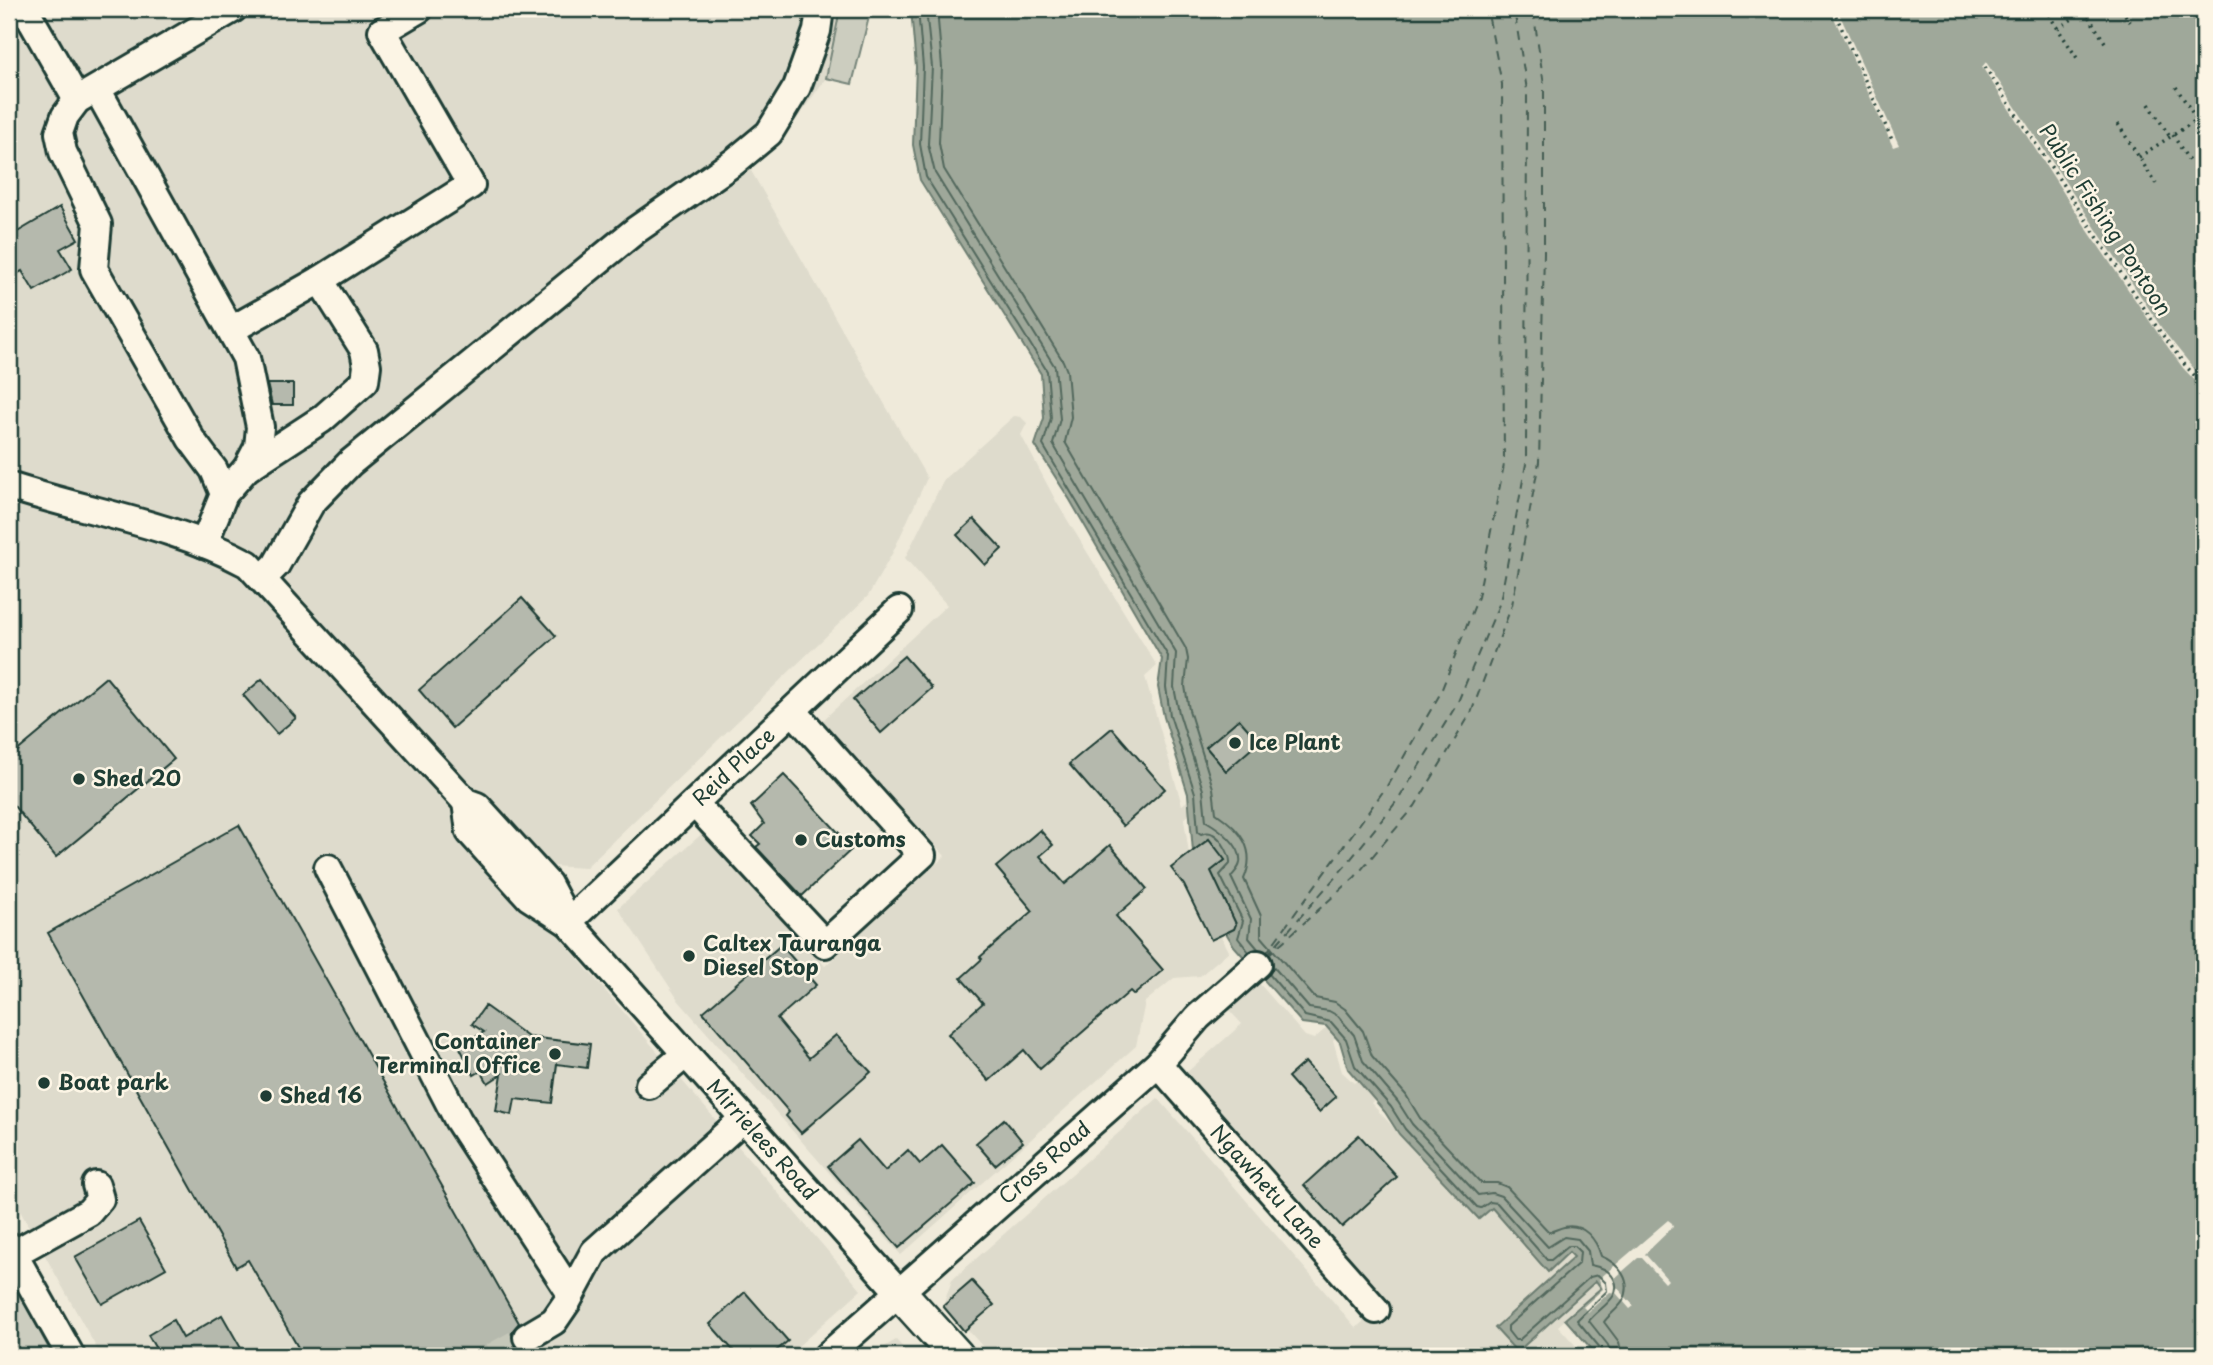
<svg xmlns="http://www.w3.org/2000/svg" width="2213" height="1365" viewBox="0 0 2213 1365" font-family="'Playpen Sans',sans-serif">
	<rect width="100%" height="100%" fill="#efeada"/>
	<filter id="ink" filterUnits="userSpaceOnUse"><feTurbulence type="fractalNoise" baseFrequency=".0143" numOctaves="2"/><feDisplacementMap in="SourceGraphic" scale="14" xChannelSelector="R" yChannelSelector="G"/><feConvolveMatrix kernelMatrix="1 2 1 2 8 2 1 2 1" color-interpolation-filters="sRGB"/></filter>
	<g filter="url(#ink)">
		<g fill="#dedbcc" fill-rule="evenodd">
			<path d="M9,9H838V20L826,78L784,137L750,169L927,478L893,552L868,596L585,868L551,866L518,900L544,919L861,1290L787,1356H101L9,1191Z"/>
			<path d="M1014,416L1021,417L1027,423L1021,435L1057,503L1157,666L1145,677L1182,805L1218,778L1233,780L1184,819L1189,854L1209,839L1225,860L1214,879L1236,924L1234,929L1221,936L1229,951L1200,976L1174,978L1145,1002L1136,1046L901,1255L679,1001L618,908L705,831L825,966L945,856L822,721L947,605L905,558L944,479Z"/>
			<path d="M1258,982L1305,1036L1314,1039L1343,1013L1341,1011L1344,1007L1337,1000L1343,994L1429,1089L1426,1092L1406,1071L1371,1103L1478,1219L1492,1208L1548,1272L1570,1252L1575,1257L1496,1328L1517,1351L1596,1281L1601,1287L1558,1326L1585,1356H991L944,1303L952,1280L1158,1098L1356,1328L1383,1304L1186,1073L1242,1024L1227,1008ZM1349,1026L1362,1041L1373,1032L1389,1051L1354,1083L1342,1072L1333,1040Z"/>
			<path d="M896,1340L911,1356H868Z"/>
		</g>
		<g fill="#cccdbf" stroke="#76857a" stroke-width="2">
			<path d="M838,9H871L852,84L826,78L838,20Z"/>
			<path d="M9,1274L53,1356H9Z"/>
		</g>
		<path fill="#9fa89a" stroke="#6c7d71" stroke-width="2" d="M911,9H2204V1356H1598L1565,1319L1601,1288L1596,1281L1517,1352L1495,1328L1574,1257L1569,1252L1548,1272L1492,1208L1479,1219L1399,1134L1385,1112L1348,1069L1340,1042L1326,1026L1302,1023L1234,946L1226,933L1234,929L1236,924L1214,879L1199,880L1225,860L1209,839L1193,851L1188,794L1164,717L1158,687L1162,659L1070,500L1035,445L1044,418L1041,374L920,180L913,145L916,67Z"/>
		<g fill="#efeada">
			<path d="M1830,9H1837L1899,145L1893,147Z"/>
			<path d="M1986,62L2165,333L2204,381V390L2183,368L2157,332L2087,229L1982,67Z"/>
			<path d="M1668,1220L1672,1223L1673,1227L1645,1254L1668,1280L1665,1283L1642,1258H1638L1614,1279L1615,1285L1634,1306L1630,1309L1616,1293L1610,1292L1588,1312L1583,1307L1603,1289L1599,1279Z"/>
		</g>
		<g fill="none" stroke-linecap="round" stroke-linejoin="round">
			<g stroke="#52685d" stroke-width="2">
				<path d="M918,9L923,67L920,144L926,177L1047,371L1051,418L1043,445L1168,656L1166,687L1170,715L1195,793L1198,832L1201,834C1205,833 1208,831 1213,834C1221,838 1231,855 1230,864L1220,875L1243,921L1238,938L1249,952"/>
				<path d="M926,9L932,67L928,144L935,173L1055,367L1060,419L1053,444L1176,653L1174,687L1179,713L1203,790L1206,821C1218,828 1243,845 1240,863C1239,869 1234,873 1231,877L1251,919L1249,938L1259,950"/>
				<path d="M937,9L942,67L939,143L944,169L1063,361L1067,371L1071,417L1065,442L1186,649L1188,659L1185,686L1189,710L1213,788L1216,813C1241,830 1257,850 1244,879L1261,916V936L1315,998L1335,1002L1345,1009L1363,1031L1372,1056L1406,1095L1420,1118L1481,1183H1497L1507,1187L1549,1232C1554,1231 1559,1228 1564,1227C1584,1223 1596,1239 1601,1256C1618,1263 1634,1281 1623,1301C1618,1309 1609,1315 1604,1322L1619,1342L1622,1356"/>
				<path d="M1272,965L1309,1008L1329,1011L1338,1016L1354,1035L1363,1061L1398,1102L1412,1124L1478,1195L1492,1193L1501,1196L1548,1247L1564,1237L1578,1239L1588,1251L1590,1265C1600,1267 1609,1269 1614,1279C1624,1297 1597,1309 1589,1321L1608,1345L1611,1356"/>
				<path d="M1269,974L1305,1016L1331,1022L1346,1039L1355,1066L1391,1107L1405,1129L1477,1207L1481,1208L1490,1202L1497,1203L1547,1260H1551L1568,1246H1574L1580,1252L1579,1263L1508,1326V1331L1515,1340H1519L1590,1277L1598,1275L1606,1283L1607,1291L1577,1320L1601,1349L1602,1356"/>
			</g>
			<g stroke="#455d53" stroke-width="2" stroke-dasharray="9 7" stroke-linecap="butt">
				<path d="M1265,955L1387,786L1440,694L1478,597L1504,465L1502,84L1487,9"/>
				<path d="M1266,956L1346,865L1400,797L1457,704L1500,602L1526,464L1527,90L1514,9"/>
				<path d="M1267,956L1355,877L1415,806L1471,713L1512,605L1539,462L1544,253V85L1533,9"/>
			</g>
		</g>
		<g fill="#b5b9ad" stroke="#1f3d34" stroke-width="2">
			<path d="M60,207L78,239L60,249L72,269L34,291L22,271L9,279V237Z"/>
			<path d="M267,384H293V405H272Z"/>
			<path d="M974,519L1002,549L985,565L957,535Z"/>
			<path d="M522,598L556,636L452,728L419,690Z"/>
			<path d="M904,656L932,688L881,733L853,700Z"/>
			<path d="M106,677L174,759L56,857L9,800V758Z"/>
			<path d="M262,679L296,718L277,734L243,695Z"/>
			<path d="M1239,719L1259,742L1226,771L1206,747Z"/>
			<path d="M1112,728L1165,789L1123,826L1069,764Z"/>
			<path d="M784,775L853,848L802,896L756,847L760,844L752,836L764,824L751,806Z"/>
			<path d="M239,825L519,1323L513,1330L511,1336L513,1344L520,1351L528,1353L535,1351L538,1356H303L248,1260L236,1267L48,933Z"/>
			<path d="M1040,830L1053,845L1040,856L1065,884L1110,845L1147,889L1116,916L1163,970L1134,995L1130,991L1040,1069L1024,1050L989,1081L948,1034L983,1003L961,978L982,959L980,957L1033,911L996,867Z"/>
			<path d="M1209,839L1225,860L1211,871L1236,924L1234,929L1211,940L1184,885L1171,868Z"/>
			<path d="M781,945L816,985L777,1019L809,1058L836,1035L871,1072L801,1133L786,1116L789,1112L703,1012Z"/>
			<path d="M485,1006L528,1037L590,1044L587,1068L557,1064L552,1103L515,1099L512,1115L496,1111L502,1074L488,1083L481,1071L474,1075L459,1046L484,1032L472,1024Z"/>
			<path d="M1305,1062L1336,1097L1319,1112L1288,1077Z"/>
			<path d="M1004,1119L1023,1142L995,1165L976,1143Z"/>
			<path d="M1359,1135L1397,1177L1342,1227L1304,1185Z"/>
			<path d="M858,1140L885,1171L908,1150L920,1164L942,1145L975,1183L899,1248L828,1166Z"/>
			<path d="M139,1221L166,1268L102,1304L75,1257Z"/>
			<path d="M972,1281L994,1305L964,1331L943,1306Z"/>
			<path d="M745,1292L788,1341L770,1356H738L710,1324Z"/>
			<path d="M222,1315L242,1350L231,1356H160L148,1335L173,1320L183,1338Z"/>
		</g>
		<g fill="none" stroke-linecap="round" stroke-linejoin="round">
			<path stroke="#c5c7b9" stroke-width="26" stroke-dasharray="26 13" stroke-linecap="butt" d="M493,1356L527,1337"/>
			<defs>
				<g id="minor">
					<path d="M25,9L77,100"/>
					<path d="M233,9L77,100L65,116L59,133L63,152L98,224L94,269L191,439L214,470L224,494L247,468L322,419L365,381L367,366L364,350L320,280"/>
					<path d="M97,89L246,358L260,427L258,447L247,468"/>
					<path d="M231,330L320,280L471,185L382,31L419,9"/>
					<path d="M9,486C88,512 174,524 248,564L466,802L477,806L548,884L568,922L899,1292"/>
					<path d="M204,544L224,494"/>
					<path d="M263,578L276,565L311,503L350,463L636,230L734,162L769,133L797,87L817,31L820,9"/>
					<path d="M466,802L470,832L529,897L566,921"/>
					<path d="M695,804L825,944L922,855L793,711"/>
					<path d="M328,868L458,1120L571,1294"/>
					<path d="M568,922L899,610"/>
					<path d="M1158,1064L1376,1310"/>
					<path d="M649,1085L686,1054"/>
					<path d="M9,1246L71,1356"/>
					<path d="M13,1254L89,1212L100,1199L96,1185"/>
					<path d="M527,1337L554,1321L567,1302L594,1252L743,1119"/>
					<path d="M827,1356L1158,1064L1198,1017L1258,964"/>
				</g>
				<path id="major" d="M899,1292L957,1356"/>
			</defs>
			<use href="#minor" stroke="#1f3d34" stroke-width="32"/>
			<use href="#major" stroke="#1f3d34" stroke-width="38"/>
			<g stroke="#1f3d34" stroke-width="3.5" stroke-dasharray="2 5" stroke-linecap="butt">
				<path d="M1833,9L1893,142"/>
				<path d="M2045,9L2079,61"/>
				<path d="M2121,9L2133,26"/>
				<path d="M2085,11L2106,44"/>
				<path d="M2058,28L2088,9"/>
				<path d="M1985,67L2156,326L2185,365L2204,386"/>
				<path d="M2202,71L2204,75"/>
				<path d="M2176,87L2204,131"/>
				<path d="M2149,104L2170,137"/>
				<path d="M2118,124L2156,184"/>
				<path d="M2173,135L2190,163"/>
				<path d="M2139,157L2204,115"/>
				<path d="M2199,237L2204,245"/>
			</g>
			<use href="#minor" stroke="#fcf5e5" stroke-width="26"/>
			<use href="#major" stroke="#fcf5e5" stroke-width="33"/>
		</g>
	</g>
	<g fill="#1f3d34" stroke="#fcf5e5" stroke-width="2.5">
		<circle cx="1235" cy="743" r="7"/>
		<circle cx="79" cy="779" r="7"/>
		<circle cx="801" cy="840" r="7"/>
		<circle cx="689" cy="956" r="7"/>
		<circle cx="555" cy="1054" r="7"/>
		<circle cx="44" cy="1083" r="7"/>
		<circle cx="266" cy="1096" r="7"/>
	</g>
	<g text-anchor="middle" stroke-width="5" stroke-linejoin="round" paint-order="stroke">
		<g font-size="21" fill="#1f3d34" stroke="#fcf5e5">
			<text transform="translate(2105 220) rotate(57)" y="7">Public Fishing Pontoon</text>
			<text transform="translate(734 767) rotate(-43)" y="7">Reid Place</text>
			<text transform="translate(762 1140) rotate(48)" y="7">Mirrielees Road</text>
			<text transform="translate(1045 1163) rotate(-41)" y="7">Cross Road</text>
			<text transform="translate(1267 1187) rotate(48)" y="7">Ngawhetu Lane</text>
		</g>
		<g font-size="21" font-weight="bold" fill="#1f3d34" stroke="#fcf5e5" text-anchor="start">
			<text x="1249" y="750">Ice Plant</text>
			<text x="93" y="786">Shed 20</text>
			<text x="815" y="847">Customs</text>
			<text x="703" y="951">Caltex Tauranga<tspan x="703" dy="24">Diesel Stop</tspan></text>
			<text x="541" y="1049" text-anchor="end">Container<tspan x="541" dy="24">Terminal Office</tspan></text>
			<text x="58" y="1090">Boat park</text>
			<text x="280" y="1103">Shed 16</text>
		</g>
	</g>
	<rect width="2213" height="1365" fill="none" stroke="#fcf5e5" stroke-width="35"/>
	<rect x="18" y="18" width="2178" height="1330" fill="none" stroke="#1f3d34" stroke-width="2.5" filter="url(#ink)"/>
</svg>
